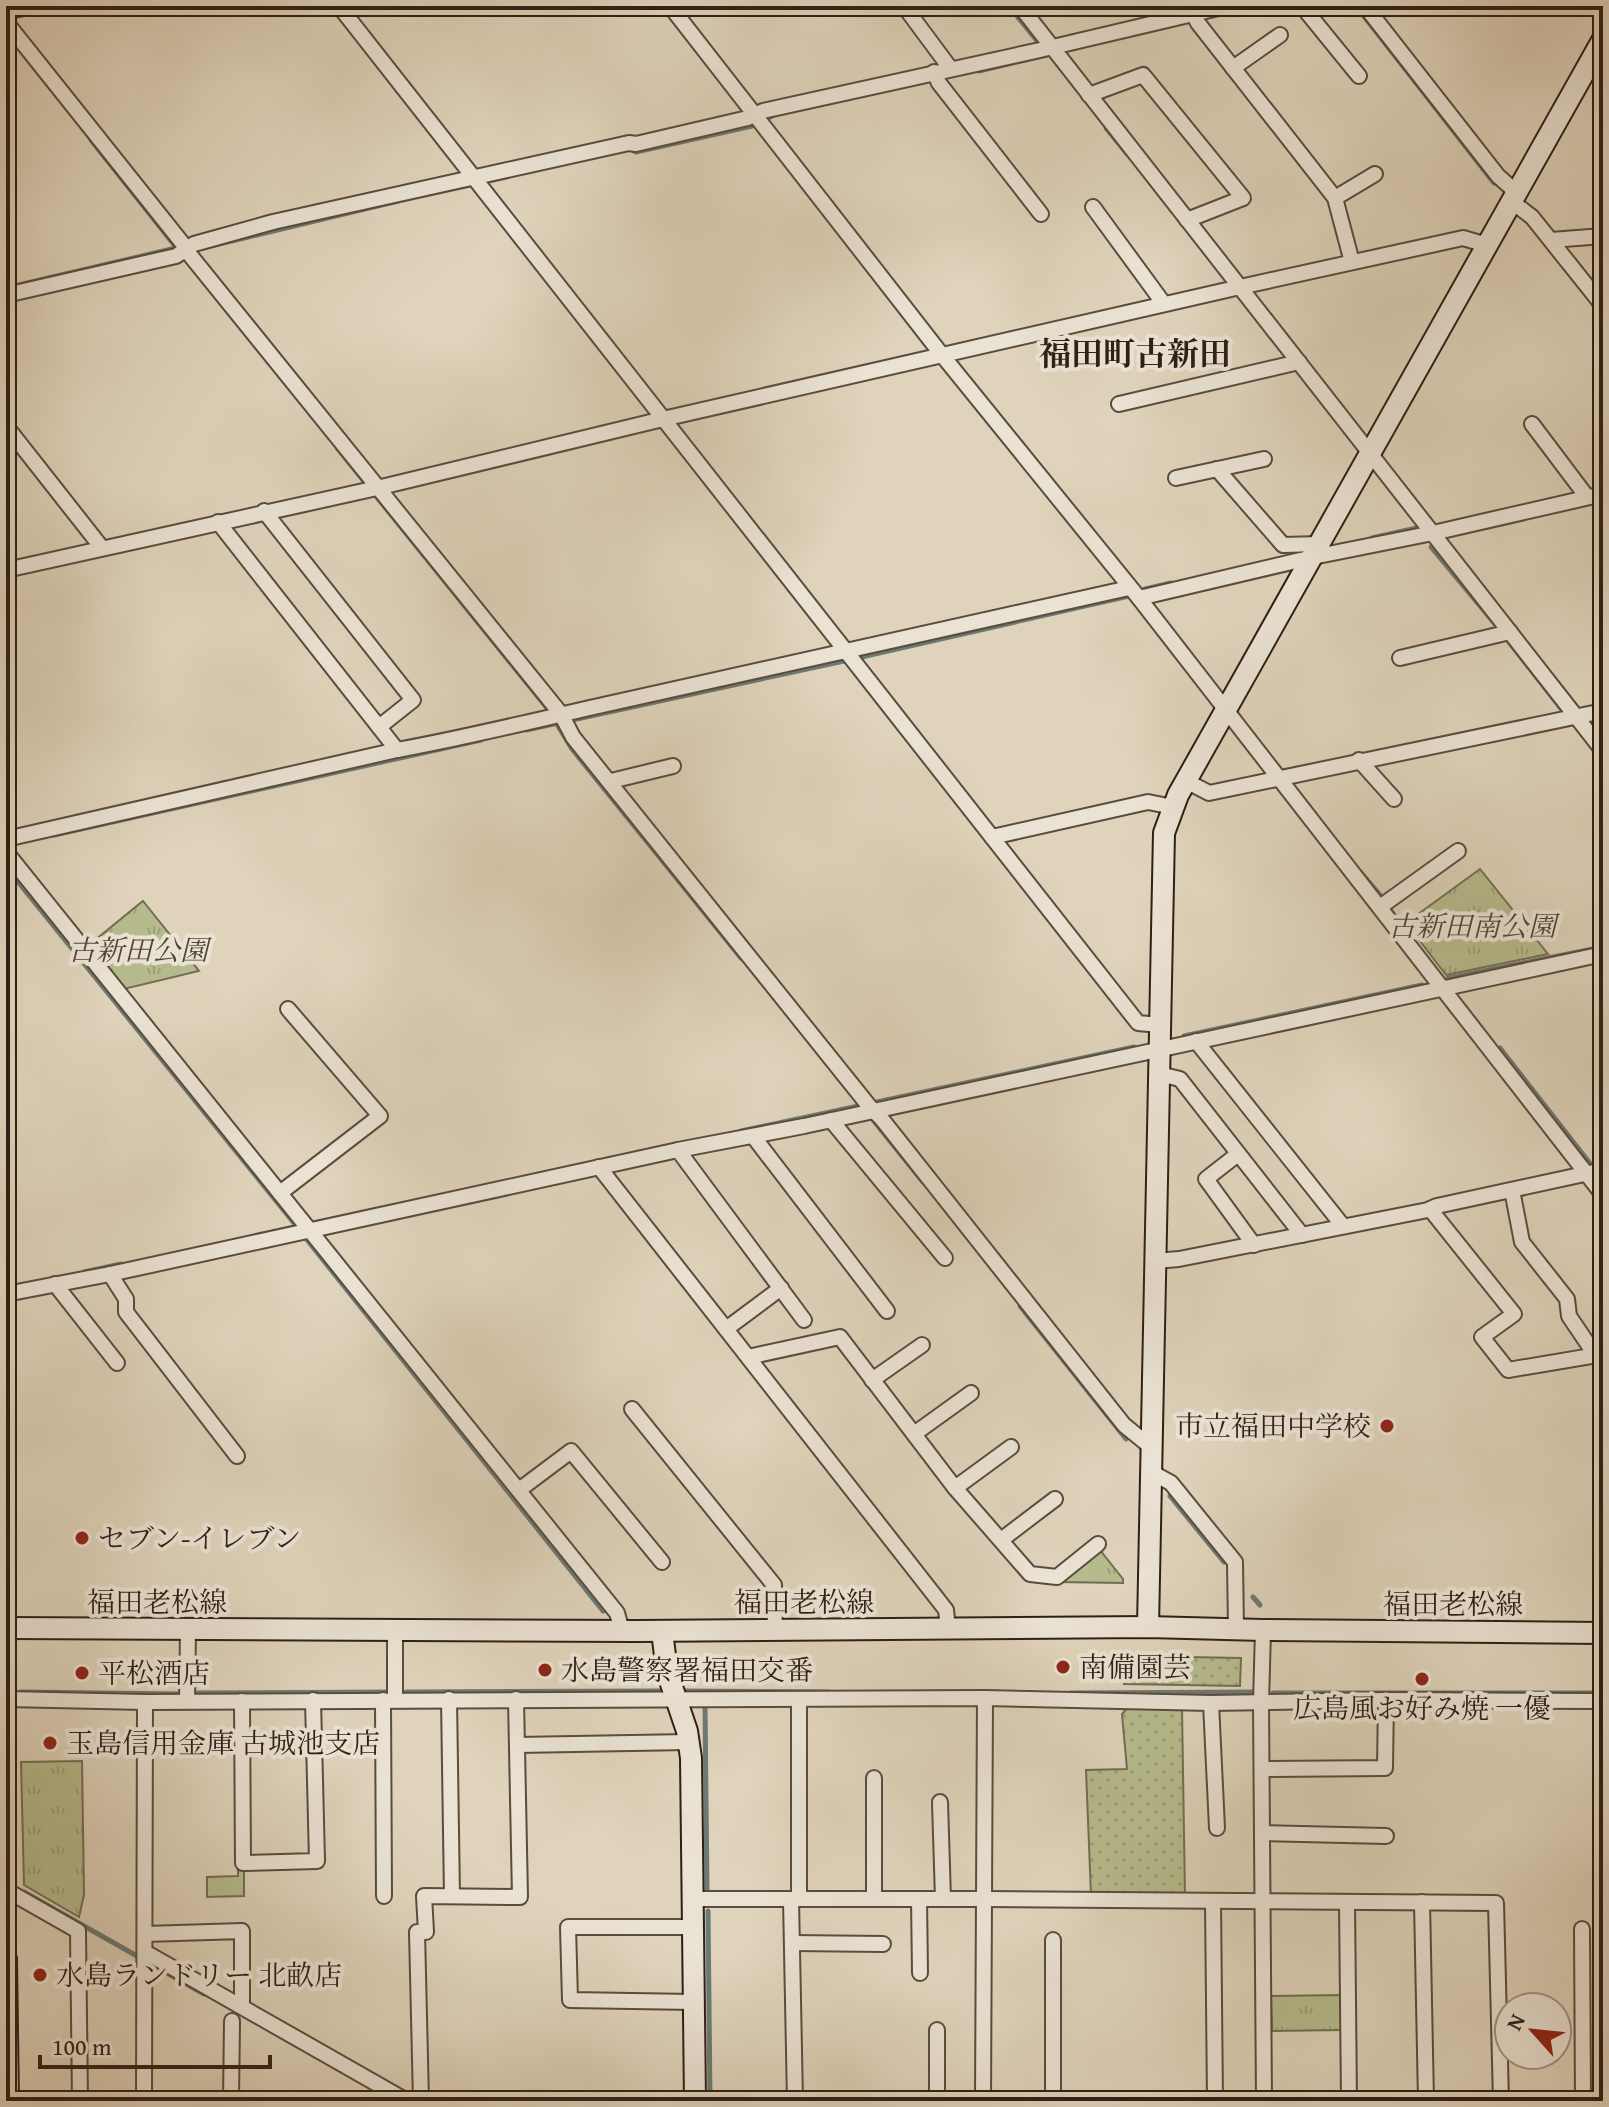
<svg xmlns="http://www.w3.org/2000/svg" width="1609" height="2107" viewBox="0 0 1609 2107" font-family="'Gentium Book Plus','Noto Serif JP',serif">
	<defs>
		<pattern id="grass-tufts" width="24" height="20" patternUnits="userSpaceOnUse" patternTransform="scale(2)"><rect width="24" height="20" fill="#b6bb8d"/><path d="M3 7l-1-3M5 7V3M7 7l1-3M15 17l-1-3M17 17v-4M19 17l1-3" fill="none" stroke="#9da079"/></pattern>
		<pattern id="garden-dots" width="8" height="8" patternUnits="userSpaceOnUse" patternTransform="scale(2)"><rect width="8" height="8" fill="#b6bb8d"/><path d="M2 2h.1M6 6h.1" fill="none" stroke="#9da079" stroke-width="1.8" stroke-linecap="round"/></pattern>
	</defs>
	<rect width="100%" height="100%" fill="#dfd3bb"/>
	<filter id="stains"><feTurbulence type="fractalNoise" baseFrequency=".0025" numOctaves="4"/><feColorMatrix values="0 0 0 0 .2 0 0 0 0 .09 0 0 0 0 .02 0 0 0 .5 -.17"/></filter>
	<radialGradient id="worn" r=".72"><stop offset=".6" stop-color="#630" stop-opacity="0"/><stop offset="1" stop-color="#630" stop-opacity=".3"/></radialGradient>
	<g fill="url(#grass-tufts)" stroke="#726d52" stroke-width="2">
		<path d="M1480,869L1548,954L1446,975L1406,923Z"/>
		<path d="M143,901L199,971L124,989L89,945Z"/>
		<path d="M1100,1550L1123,1579V1583L1059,1582Z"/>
		<path d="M82,1761L84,1895L79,1917L24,1885L21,1762Z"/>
		<path d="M238,1870H244V1896L207,1897V1877L238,1876Z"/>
		<path d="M1343,1995V2030L1272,2031L1271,1996Z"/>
	</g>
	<g fill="url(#garden-dots)" stroke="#726d52" stroke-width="2">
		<path d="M1133,1656L1241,1658L1240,1686L1124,1684L1125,1662Z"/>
		<path d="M1129,1706L1182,1708L1185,1897L1091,1895L1086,1770L1127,1769L1122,1714Z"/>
	</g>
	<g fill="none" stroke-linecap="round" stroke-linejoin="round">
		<g stroke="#6b7a74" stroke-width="5">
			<path d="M1009,6L1038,42"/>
			<path d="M1356,6L1494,183"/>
			<path d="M1224,14L1258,6"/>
			<path d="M979,71L1055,53"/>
			<path d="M1106,128L1128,155"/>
			<path d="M91,140L179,251"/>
			<path d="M630,149L636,152L752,126L774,115"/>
			<path d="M194,250L398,201"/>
			<path d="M6,288L176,248"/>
			<path d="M1596,307L1603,316"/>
			<path d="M338,449L547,708L572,749L741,958"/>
			<path d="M1372,538L1421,527L1419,524"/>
			<path d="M1431,547L1495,624"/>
			<path d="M1505,637L1563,711"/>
			<path d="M526,730L844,661L1129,596L1145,589L1171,583"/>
			<path d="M54,835L481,740"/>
			<path d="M6,867L298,1228"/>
			<path d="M1361,873L1380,895"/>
			<path d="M1388,907L1402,926"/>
			<path d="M1448,978L1603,947"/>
			<path d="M1184,1036L1422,985"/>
			<path d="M1500,1048L1592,1166"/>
			<path d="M869,1115L923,1182"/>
			<path d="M741,1131L1134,1047"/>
			<path d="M304,1236L603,1611"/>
			<path d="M84,1272L121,1264"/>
			<path d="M1020,1306L1126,1439"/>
			<path d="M1170,1496L1224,1562"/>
			<path d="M1253,1597L1260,1605"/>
			<path d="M682,1691L829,1692"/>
			<path d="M21,1692L183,1694"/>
			<path d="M406,1692L664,1691"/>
			<path d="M197,1693L388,1692"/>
			<path d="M1071,1693L1256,1692"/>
			<path d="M1273,1693H1603"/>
			<path d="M705,1706L707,1890"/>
			<path d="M24,1892L204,1994"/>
			<path d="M708,1911L710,2101"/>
		</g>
		<defs>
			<g id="street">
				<path d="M339,6L1138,1023L1160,1025"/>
				<path d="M670,6L942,355L1139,598L1603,1195"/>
				<path d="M904,6L950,68"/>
				<path d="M1020,6L1603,751"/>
				<path d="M1302,6L1359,76"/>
				<path d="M1365,6L1498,176L1516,192"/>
				<path d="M6,12L32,6"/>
				<path d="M1193,13L1198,23L1335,198L1352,262"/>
				<path d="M6,22L187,249"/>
				<path d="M1233,68L1280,35"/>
				<path d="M934,72L939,83L1041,214"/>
				<path d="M1089,95L1143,75L1243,198L1187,220"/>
				<path d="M1335,198L1375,174"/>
				<path d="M1511,201L1532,217L1603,306"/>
				<path d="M1093,207L1164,304"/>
				<path d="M1551,240L1603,236"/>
				<path d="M186,250L561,714L573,737L869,1106L881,1118L1124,1425L1151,1447"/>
				<path d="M6,295L176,256L194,244L273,222L629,143L636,144L748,118L763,111L1040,50L1227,6"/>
				<path d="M1119,404L1299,362"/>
				<path d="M1532,424L1587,497"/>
				<path d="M6,426L102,548"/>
				<path d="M1217,469L1283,545L1320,544"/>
				<path d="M1176,478L1264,459"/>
				<path d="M264,511L413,700L379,727"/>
				<path d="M218,522L397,750"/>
				<path d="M6,570L377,488L663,419L1240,287L1463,238L1487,245"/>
				<path d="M1139,598L1313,557L1433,533L1603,494"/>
				<path d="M1400,658L1510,632"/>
				<path d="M1359,760L1394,799"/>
				<path d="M611,781L673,766"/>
				<path d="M1186,781L1209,793L1603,711"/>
				<path d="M992,837L1148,802L1173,807"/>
				<path d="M6,839L397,750C469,737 540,719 612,703C784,666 956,627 1129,588"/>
				<path d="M6,852L617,1613L622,1631"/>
				<path d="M1380,907L1458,851"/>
				<path d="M1196,1041L1343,1226"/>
				<path d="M1159,1074L1180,1079L1302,1235"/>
				<path d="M831,1120L945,1258"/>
				<path d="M753,1136L887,1311"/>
				<path d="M678,1150L804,1320"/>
				<path d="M1238,1154L1206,1179L1254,1245"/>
				<path d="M599,1167L946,1610L948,1629"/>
				<path d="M1512,1190L1522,1242L1567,1299L1569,1316L1596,1356"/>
				<path d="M280,1193L380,1116L288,1009"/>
				<path d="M1430,1209L1514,1314L1482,1337L1508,1370L1603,1354"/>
				<path d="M1155,1261L1179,1259L1428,1210L1437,1206L1603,1170"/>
				<path d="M110,1274L126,1299V1312L237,1456"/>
				<path d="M55,1284L117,1363"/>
				<path d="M6,1294L110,1274L678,1150L804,1126L1603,954"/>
				<path d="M726,1329L781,1288"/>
				<path d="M748,1357L840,1337L955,1488L1030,1574L1057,1577L1098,1544"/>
				<path d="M872,1380L922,1345"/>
				<path d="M632,1409L774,1585L775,1630"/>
				<path d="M914,1434L971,1393"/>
				<path d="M1151,1472L1171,1483L1235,1562L1236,1629"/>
				<path d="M955,1488L1011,1447"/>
				<path d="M519,1490L571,1451L662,1562"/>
				<path d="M1001,1540L1055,1499"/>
				<path d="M395,1630V1699"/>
				<path d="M1263,1630L1261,1703L1264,2101"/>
				<path d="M6,1699L145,1702L985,1698L1211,1703L1386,1700L1603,1701"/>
				<path d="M449,1699L452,1896"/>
				<path d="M383,1700L384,1896"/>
				<path d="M187,1701L188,1630"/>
				<path d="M242,1701L243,1863L317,1861L313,1700"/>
				<path d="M1211,1703L1217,1828"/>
				<path d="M517,1745L689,1742"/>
				<path d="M1262,1769L1385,1768L1386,1700"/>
				<path d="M940,1802L943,1899"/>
				<path d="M1262,1833L1386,1836"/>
				<path d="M6,1890L78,1931L80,2101"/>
				<path d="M693,1899H984L1496,1903L1501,2101"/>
				<path d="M791,1899L795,2101"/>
				<path d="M799,1899V1699"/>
				<path d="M874,1899V1778"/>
				<path d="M919,1899L920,1973"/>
				<path d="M1213,1901L1215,2101"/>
				<path d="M1347,1902L1349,2101"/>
				<path d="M1422,1902L1426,2101"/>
				<path d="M693,1927H568L570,2000L694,2002"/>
				<path d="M1582,1929L1583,2101"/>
				<path d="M145,1934L242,1931V2006"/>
				<path d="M792,1943L883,1944"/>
				<path d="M145,1952L407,2101"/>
				<path d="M937,2030V2101"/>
				<path d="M144,2101L145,1702"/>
				<path d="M231,2101L232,2021"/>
				<path d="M421,2101L417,1932H426L424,1896L520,1897L516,1699"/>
				<path d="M983,2101L985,1698"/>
				<path d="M1053,2101V1940"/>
			</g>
			<g id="secondary">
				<path d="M1148,1627L1164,833L1178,795L1603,39"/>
				<path d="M6,1628L637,1631L1148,1627L1263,1630L1603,1633"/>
				<path d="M662,1631L667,1672L687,1731L691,1758L695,2101"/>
				<path d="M6,1959L8,2101"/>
			</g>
		</defs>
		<use href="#street" stroke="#5a4c3f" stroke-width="18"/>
		<use href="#secondary" stroke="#2e1f16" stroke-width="24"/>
		<use href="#street" stroke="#eae2d3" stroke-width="14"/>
		<use href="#secondary" stroke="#eae2d3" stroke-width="20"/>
	</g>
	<g fill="#8f2418" stroke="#eae2d3" stroke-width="3">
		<circle cx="1387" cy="1426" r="8"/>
		<circle cx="82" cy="1538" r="8"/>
		<circle cx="1063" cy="1667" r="8"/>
		<circle cx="545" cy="1670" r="8"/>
		<circle cx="82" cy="1673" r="8"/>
		<circle cx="1422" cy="1679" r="8"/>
		<circle cx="50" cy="1743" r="8"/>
		<circle cx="40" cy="1975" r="8"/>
	</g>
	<g text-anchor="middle" stroke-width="8" stroke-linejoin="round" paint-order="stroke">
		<g font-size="28" font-style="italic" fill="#504634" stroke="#eae2d3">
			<text x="1472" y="936">古新田南公園</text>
			<text x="138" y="960">古新田公園</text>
		</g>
		<g font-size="28" fill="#2e1f16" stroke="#eae2d3" text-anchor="start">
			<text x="1371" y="1436" text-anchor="end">市立福田中学校</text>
			<text x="98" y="1548">セブン-イレブン</text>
			<text x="1079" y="1677">南備園芸</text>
			<text x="561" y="1680">水島警察署福田交番</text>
			<text x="98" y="1683">平松酒店</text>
			<text x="1422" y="1718" text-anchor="middle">広島風お好み焼 一優</text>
			<text x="66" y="1753">玉島信用金庫 古城池支店</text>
			<text x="56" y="1985">水島ランドリー 北畝店</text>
		</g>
		<g font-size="28" fill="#2e1f16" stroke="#eae2d3">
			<text x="157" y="1612">福田老松線</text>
			<text x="804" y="1612">福田老松線</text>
			<text x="1453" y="1614">福田老松線</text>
		</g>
		<g font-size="32" font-weight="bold" fill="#2e1f16" stroke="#eae2d3">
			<text x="1135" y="365">福田町古新田</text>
		</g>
	</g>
	<rect width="1609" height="2107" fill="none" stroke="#dfd3bb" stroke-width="32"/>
	<rect x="8" y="8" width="1593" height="2091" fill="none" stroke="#2e1f16" stroke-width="4"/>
	<rect x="16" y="16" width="1577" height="2075" fill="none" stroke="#2e1f16" stroke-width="2"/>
	<g transform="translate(1533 2031) rotate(297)"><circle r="38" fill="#eae2d3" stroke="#9f9487" stroke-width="2"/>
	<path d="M0-6L14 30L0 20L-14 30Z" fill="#8f2418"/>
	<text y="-12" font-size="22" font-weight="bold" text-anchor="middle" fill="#2e1f16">N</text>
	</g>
	<path d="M40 2055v12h230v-12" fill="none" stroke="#2e1f16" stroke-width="4"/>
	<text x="52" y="2055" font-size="24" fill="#2e1f16" stroke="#eae2d3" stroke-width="6" paint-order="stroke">100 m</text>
	<rect width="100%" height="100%" filter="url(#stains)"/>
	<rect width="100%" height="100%" fill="url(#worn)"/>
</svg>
